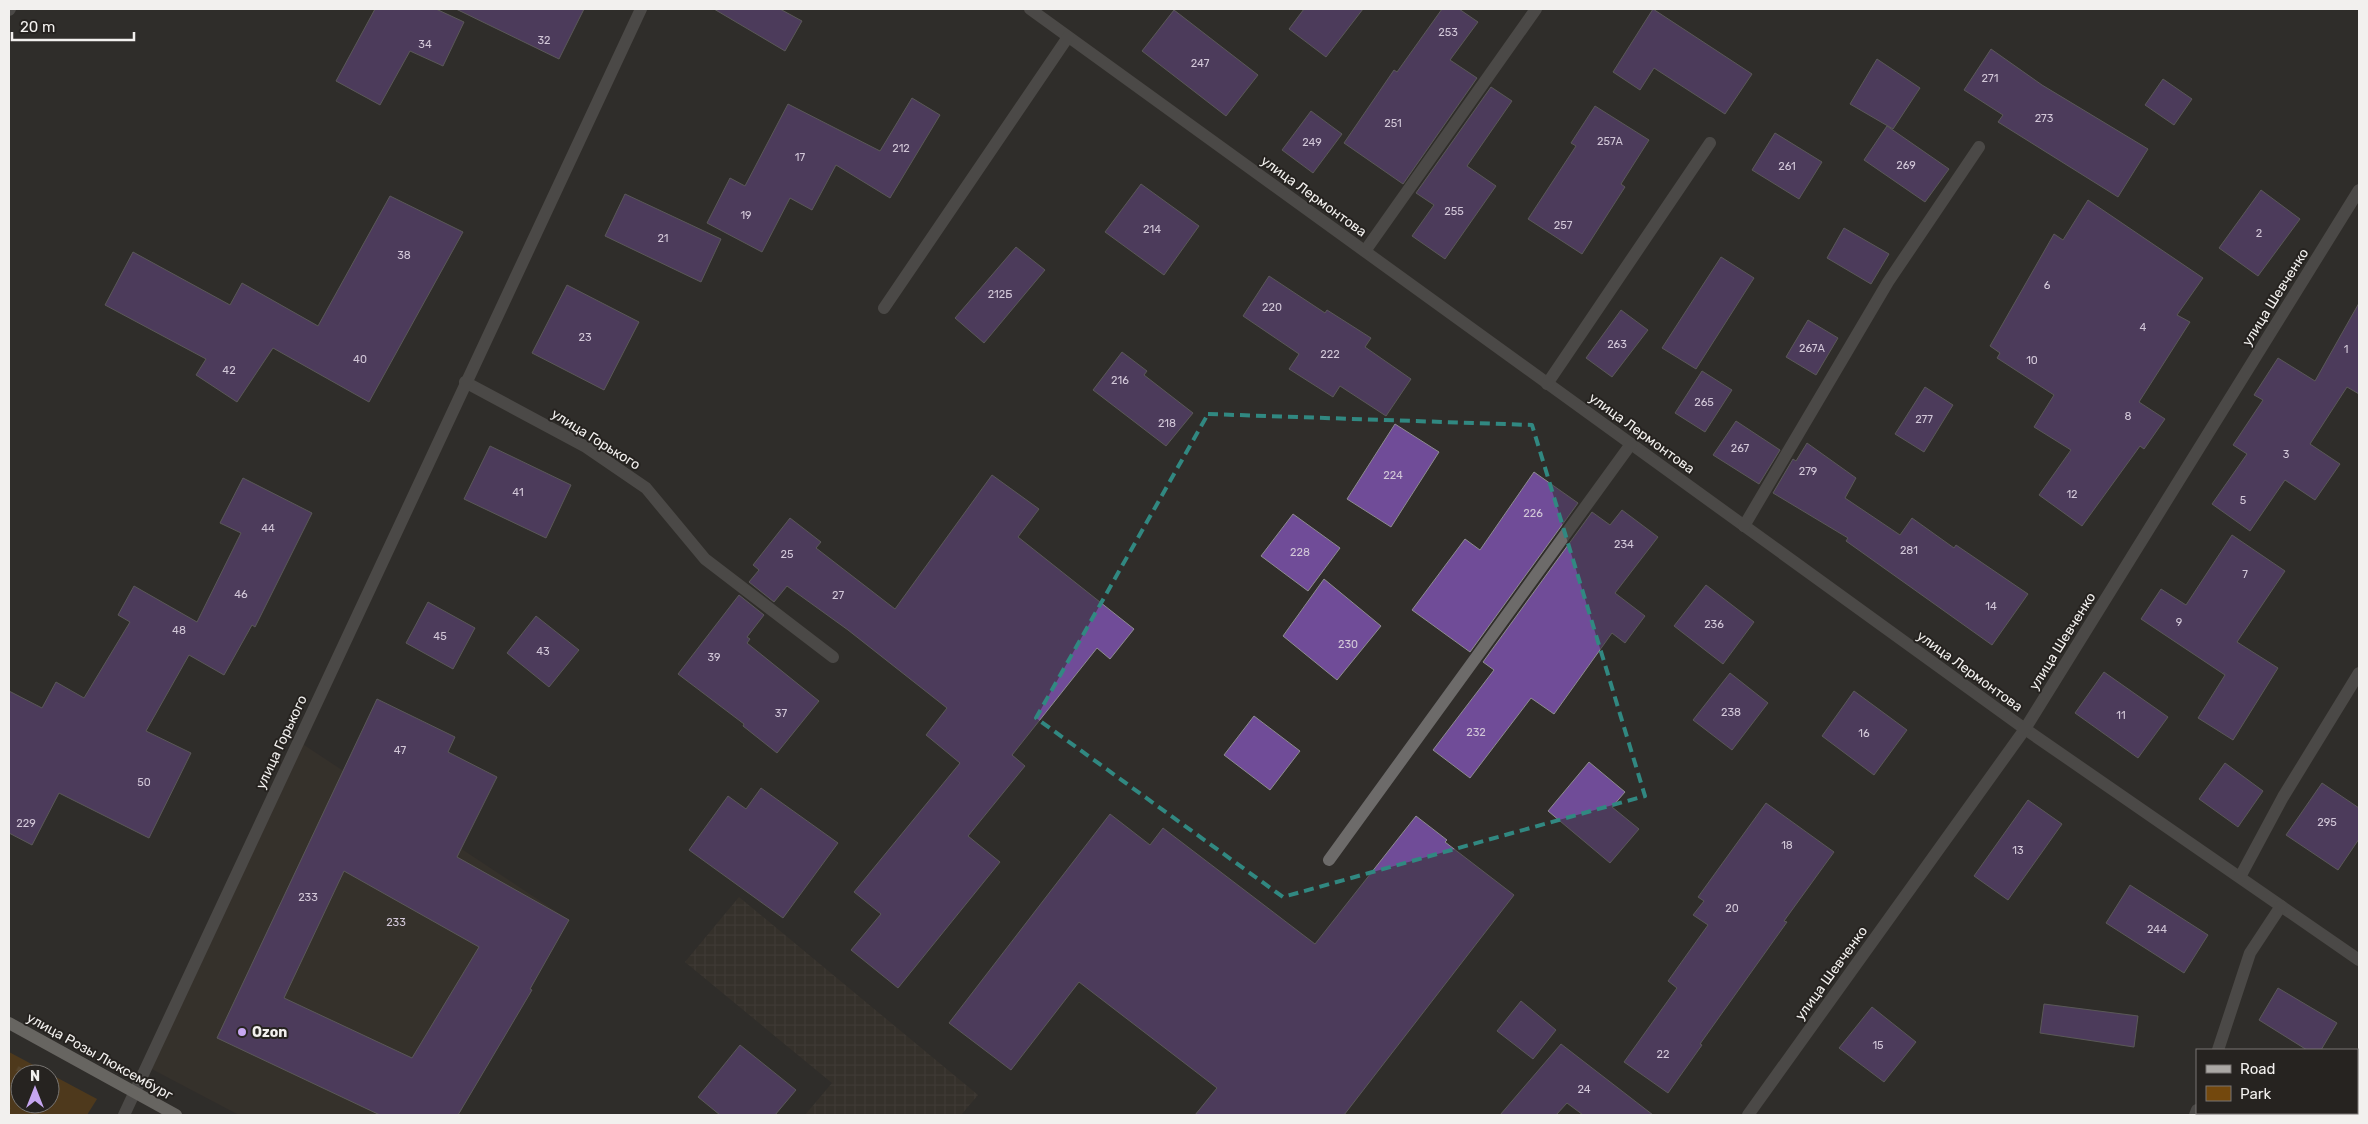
<svg xmlns="http://www.w3.org/2000/svg" width="2368" height="1124" viewBox="0 0 2368 1124" font-family="Rubik,sans-serif">
	<defs>
		<pattern id="industrial-grid" width="8" height="8" patternUnits="userSpaceOnUse" patternTransform="scale(1.25)"><rect width="8" height="8" fill="#3d352e"/><path d="M0 4h8M4 0v8" fill="none" stroke="#504942"/></pattern>
		<pattern id="forest-firs" width="22" height="20" patternUnits="userSpaceOnUse" patternTransform="scale(1.25)"><rect width="22" height="20" fill="#73480d"/><path d="M5 1l3.5 6h-7zM16 11l3.5 6h-7z" fill="#876331"/></pattern>
	</defs>
	<rect width="100%" height="100%" fill="#302d2a"/>
	<path fill="#3d352e" d="M298,741L569,920L458,1115H239L148,1067Z"/>
	<path fill="url(#industrial-grid)" d="M739,897L978,1095L961,1115H805L832,1083L685,962Z"/>
	<path fill="#73480d" fill-rule="evenodd" d="M9,1052L97,1099L87,1115H9ZM20,1074H50V1104H20Z"/>
	<path fill="url(#forest-firs)" d="M9,1061L33,1074H20V1104H30L24,1115H9Z"/>
	<g fill="#704c98" stroke="#8e8c90" fill-rule="evenodd">
		<path d="M375,9H436L464,22L443,66L410,51L380,105L336,81Z"/>
		<path d="M456,9H584L559,59Z"/>
		<path d="M714,9H780L802,21L785,51Z"/>
		<path d="M1304,9H1363L1326,57L1289,29Z"/>
		<path d="M1442,9H1459L1478,22L1450,60L1477,78L1403,184L1344,143L1394,70L1397,72Z"/>
		<path d="M1653,9L1752,74L1725,114L1654,68L1640,90L1613,72Z"/>
		<path d="M1174,10L1258,75L1226,116L1142,51Z"/>
		<path d="M1991,49L2042,85L2148,149L2118,197L1998,122L2003,115L1964,90Z"/>
		<path d="M1877,59L1920,88L1893,129L1850,104Z"/>
		<path d="M2163,79L2192,99L2174,125L2145,105Z"/>
		<path d="M1491,87L1512,101L1467,166L1496,186L1445,259L1412,236L1434,205L1416,193Z"/>
		<path d="M912,98L940,115L890,198L836,165L812,210L790,198L762,252L707,223L730,178L745,186L788,104L880,151Z"/>
		<path d="M1595,106L1649,140L1621,184L1625,187L1582,254L1528,219L1576,146L1571,143Z"/>
		<path d="M1311,111L1342,134L1313,173L1282,150Z"/>
		<path d="M1887,126L1949,169L1925,202L1864,160Z"/>
		<path d="M1775,133L1822,162L1799,199L1752,170Z"/>
		<path d="M1141,184L1199,226L1164,275L1105,232Z"/>
		<path d="M2261,190L2300,219L2258,276L2219,248Z"/>
		<path d="M625,194L721,239L701,282L605,236Z"/>
		<path d="M390,196L463,232L369,402L273,348L237,402L196,375L206,359L105,305L133,252L230,305L242,283L318,326Z"/>
		<path d="M2088,200L2203,278L2177,315L2190,322L2139,402L2165,419L2144,449L2140,446L2082,526L2039,495L2071,450L2034,427L2054,395L1997,358L2000,353L1990,346L2054,234L2063,240Z"/>
		<path d="M1844,228L1889,254L1871,284L1827,258Z"/>
		<path d="M1016,247L1045,270L984,343L955,318Z"/>
		<path d="M1721,257L1754,278L1696,369L1662,348Z"/>
		<path d="M1269,276L1325,313L1327,310L1371,338L1365,347L1411,379L1386,416L1340,386L1333,397L1289,369L1299,354L1243,316Z"/>
		<path d="M567,285L639,322L604,390L532,353Z"/>
		<path d="M2359,303V394L2347,387L2310,444L2340,464L2315,500L2285,480L2250,531L2212,504L2247,454L2233,445L2263,400L2254,395L2278,358L2315,381Z"/>
		<path d="M1621,310L1648,330L1612,377L1586,358Z"/>
		<path d="M1808,320L1838,338L1816,375L1786,357Z"/>
		<path d="M1122,352L1147,371L1144,375L1193,413L1166,446L1093,390Z"/>
		<path d="M1702,371L1732,390L1705,432L1675,413Z"/>
		<path d="M1925,387L1953,405L1924,452L1895,434Z"/>
		<path d="M1736,421L1780,450L1759,484L1713,455Z"/>
		<path d="M1395,424L1439,452L1391,527L1347,499Z"/>
		<path d="M1807,443L1856,478L1845,498L1900,535L1912,518L1954,548L1956,545L2028,594L1992,645L1846,541L1848,538L1773,493L1793,459L1796,461Z"/>
		<path d="M490,446L571,485L546,538L464,499Z"/>
		<path d="M1534,472L1578,503L1470,652L1412,610L1465,539L1480,550Z"/>
		<path d="M992,475L1039,509L1018,537L1134,629L1110,659L1097,648L1012,755L1025,766L968,836L1000,862L898,988L851,950L881,914L854,892L960,763L926,735L947,708L848,630L787,586L774,602L749,582L759,570L753,565L790,518L821,542L816,548L895,609Z"/>
		<path d="M243,478L312,513L255,627L252,625L224,675L189,655L146,731L191,753L149,838L59,793L32,845L9,833V691L42,708L56,682L84,698L130,622L118,615L134,586L197,622L241,533L220,523Z"/>
		<path d="M1622,510L1658,537L1615,593L1645,616L1625,643L1612,633L1554,714L1531,698L1470,778L1433,750L1494,670L1483,662L1592,512L1610,525Z"/>
		<path d="M1293,514L1340,548L1308,591L1261,556Z"/>
		<path d="M2232,535L2285,571L2237,642L2278,668L2233,740L2198,718L2225,675L2141,619L2161,589L2186,605Z"/>
		<path d="M1324,579L1381,626L1337,680L1283,636Z"/>
		<path d="M1706,585L1754,622L1723,664L1674,626Z"/>
		<path d="M739,595L764,615L747,637L750,639L747,643L819,701L777,753L743,726L744,724L678,674Z"/>
		<path d="M428,602L475,628L453,669L406,643Z"/>
		<path d="M536,616L579,650L549,687L507,653Z"/>
		<path d="M2104,672L2168,717L2138,758L2075,713Z"/>
		<path d="M1730,673L1768,703L1732,750L1693,720Z"/>
		<path d="M1854,691L1907,730L1874,775L1822,736Z"/>
		<path d="M377,699L455,737L448,752L497,777L457,857L569,920L530,989L532,990L458,1115H380L217,1038ZM344,871L479,947L412,1058L284,998Z"/>
		<path d="M1254,716L1300,751L1270,790L1224,755Z"/>
		<path d="M1589,762L1625,792L1612,807L1639,829L1610,863L1548,811Z"/>
		<path d="M2225,763L2263,791L2238,827L2199,799Z"/>
		<path d="M2322,783L2359,808V839L2338,870L2286,835Z"/>
		<path d="M761,788L838,843L783,918L689,850L728,796L746,809Z"/>
		<path d="M2028,800L2062,824L2008,900L1974,876Z"/>
		<path d="M1766,803L1834,852L1784,921L1787,922L1700,1044L1702,1045L1668,1093L1624,1062L1677,988L1668,981L1708,925L1693,915L1704,901L1698,897Z"/>
		<path d="M1110,814L1150,845L1163,828L1315,944L1416,816L1447,840L1445,842L1514,895L1344,1115H1195L1217,1088L1079,982L1011,1070L949,1023Z"/>
		<path d="M2130,885L2208,935L2184,973L2106,923Z"/>
		<path d="M2278,988L2337,1023L2321,1050H2307L2259,1020Z"/>
		<path d="M1521,1001L1556,1030L1533,1059L1497,1031Z"/>
		<path d="M2044,1004L2138,1016L2134,1047L2040,1033Z"/>
		<path d="M1872,1007L1916,1042L1884,1082L1839,1048Z"/>
		<path d="M1561,1044L1653,1115H1583L1567,1103L1556,1115H1500Z"/>
		<path d="M740,1045L796,1090L775,1115H720L698,1097Z"/>
	</g>
	<g fill="none" stroke-linecap="round" stroke-linejoin="round">
		<g stroke="#6d6b6a" stroke-width="12">
			<path d="M1030,9L2025,729L2359,960"/>
			<path d="M9,10L10,9"/>
			<path d="M1365,251L1536,9"/>
			<path d="M884,308L1068,37"/>
			<path d="M465,382L586,447L646,488L705,559L833,657"/>
			<path d="M1547,384L1710,143"/>
			<path d="M1744,526L1888,282L1979,147"/>
			<path d="M1329,860L1631,444"/>
			<path d="M2240,877L2283,797L2359,673"/>
			<path d="M2218,1050L2250,953L2281,906"/>
			<path d="M124,1115L641,9"/>
			<path d="M1748,1115L2025,729L2359,190"/>
			<path d="M2195,1115L2197,1110"/>
		</g>
		<path stroke="#aba8a5" stroke-width="12" d="M9,1023L176,1115"/>
	</g>
	<path d="M0 0H2368V1124H0ZM1208,414L1532,425L1645,796L1283,897L1036,718Z" fill="#302d2a" fill-opacity=".55" fill-rule="evenodd"/>
	<path fill="none" stroke="#318881" stroke-width="4" stroke-dasharray="10 6" stroke-linejoin="round" d="M1208,414L1532,425L1645,796L1283,897L1036,718Z"/>
	<circle fill="#c6a6f0" stroke="#262320" stroke-width="2" cx="242" cy="1032" r="5"/>
	<g text-anchor="middle" stroke-width="4" stroke-linejoin="round" paint-order="stroke">
		<g font-size="11" fill="#d2c7d8">
			<text x="1448" y="36">253</text>
			<text x="544" y="44">32</text>
			<text x="425" y="48">34</text>
			<text x="1200" y="67">247</text>
			<text x="1990" y="82">271</text>
			<text x="2044" y="122">273</text>
			<text x="1393" y="127">251</text>
			<text x="1610" y="145">257А</text>
			<text x="1312" y="146">249</text>
			<text x="901" y="152">212</text>
			<text x="800" y="161">17</text>
			<text x="1906" y="169">269</text>
			<text x="1787" y="170">261</text>
			<text x="1454" y="215">255</text>
			<text x="746" y="219">19</text>
			<text x="1563" y="229">257</text>
			<text x="1152" y="233">214</text>
			<text x="2259" y="237">2</text>
			<text x="663" y="242">21</text>
			<text x="404" y="259">38</text>
			<text x="2047" y="289">6</text>
			<text x="1000" y="298">212Б</text>
			<text x="1272" y="311">220</text>
			<text x="2143" y="331">4</text>
			<text x="585" y="341">23</text>
			<text x="1617" y="348">263</text>
			<text x="1812" y="352">267А</text>
			<text x="2346" y="353">1</text>
			<text x="1330" y="358">222</text>
			<text x="360" y="363">40</text>
			<text x="2032" y="364">10</text>
			<text x="229" y="374">42</text>
			<text x="1120" y="384">216</text>
			<text x="1704" y="406">265</text>
			<text x="2128" y="420">8</text>
			<text x="1924" y="423">277</text>
			<text x="1167" y="427">218</text>
			<text x="1740" y="452">267</text>
			<text x="2286" y="458">3</text>
			<text x="1808" y="475">279</text>
			<text x="1393" y="479">224</text>
			<text x="518" y="496">41</text>
			<text x="2072" y="498">12</text>
			<text x="2243" y="504">5</text>
			<text x="1533" y="517">226</text>
			<text x="268" y="532">44</text>
			<text x="1624" y="548">234</text>
			<text x="1909" y="554">281</text>
			<text x="1300" y="556">228</text>
			<text x="787" y="558">25</text>
			<text x="2245" y="578">7</text>
			<text x="241" y="598">46</text>
			<text x="838" y="599">27</text>
			<text x="1991" y="610">14</text>
			<text x="2179" y="626">9</text>
			<text x="1714" y="628">236</text>
			<text x="179" y="634">48</text>
			<text x="440" y="640">45</text>
			<text x="1348" y="648">230</text>
			<text x="543" y="655">43</text>
			<text x="714" y="661">39</text>
			<text x="1731" y="716">238</text>
			<text x="781" y="717">37</text>
			<text x="2121" y="719">11</text>
			<text x="1476" y="736">232</text>
			<text x="1864" y="737">16</text>
			<text x="400" y="754">47</text>
			<text x="144" y="786">50</text>
			<text x="2327" y="826">295</text>
			<text x="26" y="827">229</text>
			<text x="1787" y="849">18</text>
			<text x="2018" y="854">13</text>
			<text x="308" y="901">233</text>
			<text x="1732" y="912">20</text>
			<text x="396" y="926">233</text>
			<text x="2157" y="933">244</text>
			<text x="1878" y="1049">15</text>
			<text x="1663" y="1058">22</text>
			<text x="1584" y="1093">24</text>
		</g>
		<g font-size="14" fill="#f2f0ee" stroke="#262320">
			<text transform="translate(1314 196) rotate(36)" y="5">улица Лермонтова</text>
			<text transform="translate(2275 297) rotate(-58)" y="5">улица Шевченко</text>
			<text transform="translate(1642 433) rotate(36)" y="5">улица Лермонтова</text>
			<text transform="translate(596 439) rotate(32)" y="5">улица Горького</text>
			<text transform="translate(2062 641) rotate(-58)" y="5">улица Шевченко</text>
			<text transform="translate(1970 671) rotate(36)" y="5">улица Лермонтова</text>
			<text transform="translate(281 742) rotate(-65)" y="5">улица Горького</text>
			<text transform="translate(1831 973) rotate(-54)" y="5">улица Шевченко</text>
			<text transform="translate(100 1056) rotate(29)" y="5">улица Розы Люксембург</text>
		</g>
		<g font-size="14" font-weight="bold" fill="#f2f0ee" stroke="#262320" text-anchor="start">
			<text x="252" y="1037">Ozon</text>
		</g>
	</g>
	<rect width="2368" height="1124" fill="none" stroke="#f2f0ee" stroke-width="20"/>
	<rect x="2196" y="1049" width="162" height="65" fill="#262320" stroke="#787572"/>
	<rect x="2206" y="1065" width="25" height="8" fill="#aba8a5" stroke="#787572"/>
	<text x="2240" y="1074" font-size="15" fill="#f2f0ee">Road</text>
	<rect x="2206" y="1086" width="25" height="15" fill="#73480d" stroke="#787572"/>
	<text x="2240" y="1099" font-size="15" fill="#f2f0ee">Park</text>
	<g transform="translate(35 1089)"><circle r="24" fill="#262320" stroke="#787572"/>
	<path d="M0-4L9 19L0 12L-9 19Z" fill="#c6a6f0"/>
	<text y="-8" font-size="14" font-weight="bold" text-anchor="middle" fill="#f2f0ee">N</text>
	</g>
	<path d="M12 32v8h122v-8" fill="none" stroke="#f2f0ee" stroke-width="2.5"/>
	<text x="20" y="32" font-size="15" fill="#f2f0ee" stroke="#262320" stroke-width="4" paint-order="stroke">20 m</text>
</svg>
